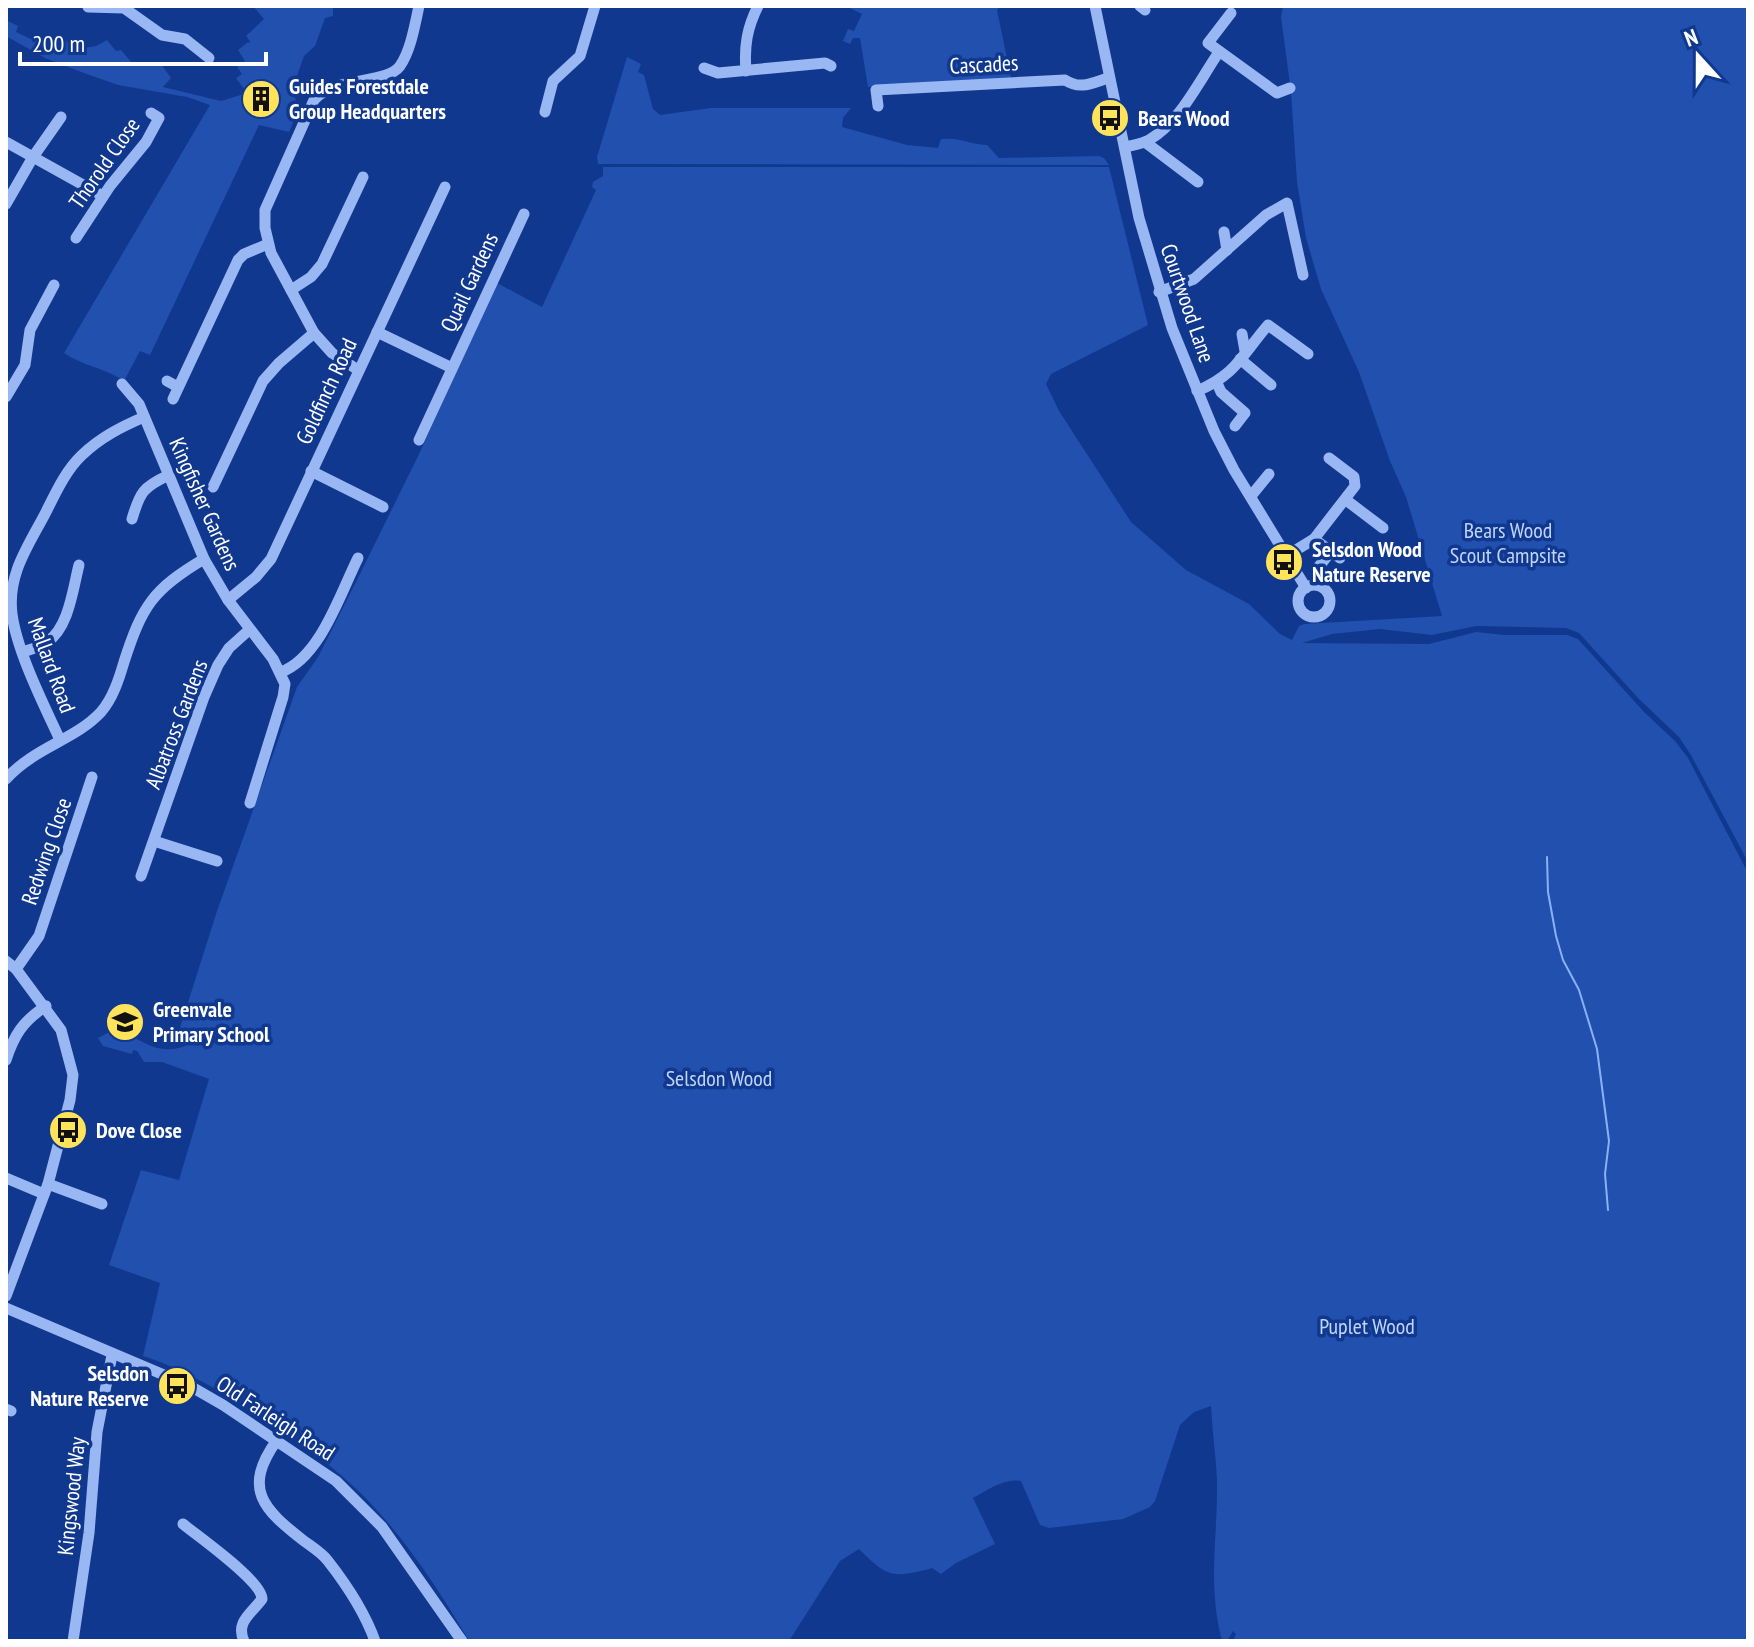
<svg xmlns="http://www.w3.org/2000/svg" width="1754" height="1647" viewBox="0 0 1754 1647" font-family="'PT Sans Narrow',sans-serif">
	<rect width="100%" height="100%" fill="#10388e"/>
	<g fill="#2250ae">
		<path d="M253,6H333V16L325,18L315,46L304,56L293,87L298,111L289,132L259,125L150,355L140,351L124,381C105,368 83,366 64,353L210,105L187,97L118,85L84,73L45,58L6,36V20L18,26L16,32L31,39L63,36L74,50L96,46L107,40L116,51L121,50L133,64H161L171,78L163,87L221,101L247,93L236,78L242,74L237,67L245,61L238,50L248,42L251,43L246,36L264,19Z"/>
		<path d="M846,6H1001L997,10L1011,78L868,87L860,38H853L850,44L843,41L848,29L854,31L862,14Z"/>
		<path d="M1283,6H1748V862L1691,755L1679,737L1639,699L1579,633L1566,628L1476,626L1432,635L1380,629L1332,634L1302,643L1429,644L1476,632L1504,635H1567L1578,639L1644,712L1675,741L1688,758L1748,873V1641H1233L1236,1634L1233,1631L1227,1641H1222C1207,1584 1218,1537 1217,1480C1216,1456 1212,1431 1211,1406L1194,1412L1180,1425L1155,1501L1150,1507L1123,1519L1049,1528L1040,1525L1021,1481C1004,1478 988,1490 973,1498L995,1544L956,1563L941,1574L932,1568C892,1579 887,1577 859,1549L840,1561L789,1641H469C443,1596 408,1543 373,1506C324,1452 212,1378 143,1356L160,1283L109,1265L141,1170L179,1180L209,1079L162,1062H144L137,1051L133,1050L132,1054L103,1046L98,1038L115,1029C140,1037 155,1057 185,1046L178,1034L217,911L297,687L318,657L359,576L420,452L497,283L542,307L596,190L592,187L593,182L603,176V167H1109L1148,325L1051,374L1046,384L1059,411L1131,522L1186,570L1249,604L1280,634L1292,640L1299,626L1304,624L1442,616L1406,497L1390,461L1359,372L1321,289L1306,238L1297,182L1291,92L1281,17Z"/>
		<path d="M627,57L641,64L638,72L644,75L653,109L660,115L711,108H851L843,118L842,127L907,145L938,148L941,139C959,137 969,144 987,145L999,158L1099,156L1104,158L1109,165L598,164L597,157Z"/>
	</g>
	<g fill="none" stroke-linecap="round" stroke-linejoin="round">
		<path stroke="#8ab0f6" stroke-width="2" d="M1547,857L1548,892L1556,936L1563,960L1579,990L1597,1049L1609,1141L1605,1174L1608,1210"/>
		<g stroke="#99b7f3" stroke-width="11">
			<path d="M1095,6L1139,218L1172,328L1214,431L1234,470L1306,588"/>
			<path d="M1140,6L1145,10"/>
			<path d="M88,7L124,8L162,35L185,39L209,58"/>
			<path d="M1231,13L1208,43L1277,93L1290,88"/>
			<path d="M704,68L718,73L825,63L831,66"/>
			<path d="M746,71C744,46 747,28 758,6"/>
			<path d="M878,106L876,90L1065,80C1080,90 1092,83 1108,78"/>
			<path d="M545,112L553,81L580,56L595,6"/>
			<path d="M6,142L103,196"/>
			<path d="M1145,142L1198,182"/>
			<path d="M1125,147C1133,145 1142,144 1149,140C1180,122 1199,81 1219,52"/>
			<path d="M6,204L33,157L61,117"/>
			<path d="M1224,232L1227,250"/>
			<path d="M76,238L110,186L146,142L159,118L151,113"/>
			<path d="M291,290L311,277L322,264L363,177"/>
			<path d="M1159,292L1194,279L1266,215L1287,203L1303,275"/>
			<path d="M377,332L452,368"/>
			<path d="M1242,334L1245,351"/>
			<path d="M1240,359L1271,385"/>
			<path d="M358,370L332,353L314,333L271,253L265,228V210L314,100C334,76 386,85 400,66C411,50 415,24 419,6"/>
			<path d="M167,381L178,387"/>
			<path d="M1217,383L1221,392L1245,413L1235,426"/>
			<path d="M122,384L139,404L204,559L228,600L273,659L285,684L283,697L250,803"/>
			<path d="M1197,391C1236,375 1242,355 1268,325L1308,354"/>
			<path d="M6,397L25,365L30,330L54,285"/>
			<path d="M173,399L238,260L244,254L268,244"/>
			<path d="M419,440L524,214"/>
			<path d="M311,471L383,507"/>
			<path d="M213,487L263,381L279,363L314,333"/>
			<path d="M1251,496L1269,474"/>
			<path d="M1346,500L1383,528"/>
			<path d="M132,519C140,492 143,487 169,475"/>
			<path d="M1314,539L1340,558"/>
			<path d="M1288,555L1314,539L1355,486L1354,477L1329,458"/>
			<path d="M1317,569L1331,551"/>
			<circle cx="1314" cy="601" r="16"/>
			<path d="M228,600L256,577L271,559L445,187"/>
			<path d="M23,652C31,649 40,647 47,642C69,628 73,588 79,565"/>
			<path d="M281,672C320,658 340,594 358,558"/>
			<path d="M60,740C44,705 17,652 12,614C7,574 29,545 46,512C56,492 66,470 82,455C101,437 121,427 144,417"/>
			<path d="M6,779C35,747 75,740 101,712C113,698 119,679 124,662C142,606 153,589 204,559"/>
			<path d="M154,841L217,861"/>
			<path d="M141,876L204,697L218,665L229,648L249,630"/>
			<path d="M6,961L16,969L61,1030L73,1075L70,1100L48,1184L6,1296"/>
			<path d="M16,969L39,936L92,777"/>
			<path d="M6,1060C14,1035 23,1021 46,1006"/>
			<path d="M6,1178L44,1194"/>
			<path d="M48,1184L102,1204"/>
			<path d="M6,1308L190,1386L223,1405L336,1481L382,1527L462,1641"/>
			<path d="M6,1409L11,1411"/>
			<path d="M277,1440C242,1489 263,1509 304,1541C312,1547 322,1553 328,1561C346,1584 365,1613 375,1641"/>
			<path d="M183,1524C200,1538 262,1581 262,1599C252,1613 235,1622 244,1641"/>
			<path d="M73,1641L89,1533L97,1432L112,1355"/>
		</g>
	</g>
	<defs>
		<symbol id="building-disc" viewBox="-11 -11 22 22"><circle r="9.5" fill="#ffe35b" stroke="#10388e"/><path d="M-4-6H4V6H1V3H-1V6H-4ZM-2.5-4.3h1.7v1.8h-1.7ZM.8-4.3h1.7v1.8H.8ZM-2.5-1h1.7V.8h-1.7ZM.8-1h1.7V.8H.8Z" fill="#111"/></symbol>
		<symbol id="bus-disc" viewBox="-11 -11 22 22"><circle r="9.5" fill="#ffe35b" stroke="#10388e"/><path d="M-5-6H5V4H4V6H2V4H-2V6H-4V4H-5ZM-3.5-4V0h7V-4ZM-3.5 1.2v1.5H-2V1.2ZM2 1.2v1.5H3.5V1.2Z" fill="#111"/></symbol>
		<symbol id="school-disc" viewBox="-11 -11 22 22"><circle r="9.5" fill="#ffe35b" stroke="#10388e"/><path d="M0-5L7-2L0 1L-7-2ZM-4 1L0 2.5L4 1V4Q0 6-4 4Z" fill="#111"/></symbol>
	</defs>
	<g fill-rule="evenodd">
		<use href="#building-disc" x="239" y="77" width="44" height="44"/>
		<use href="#bus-disc" x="1088" y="96" width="44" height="44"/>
		<use href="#bus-disc" x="1262" y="540" width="44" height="44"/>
		<use href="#school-disc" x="103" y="1000" width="44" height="44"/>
		<use href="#bus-disc" x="46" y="1108" width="44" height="44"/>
		<use href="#bus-disc" x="155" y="1364" width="44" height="44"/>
	</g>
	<g text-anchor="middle" stroke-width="7" stroke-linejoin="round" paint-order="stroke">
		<g font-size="22" fill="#fff" stroke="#10388e">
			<text transform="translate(984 64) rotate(-3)" y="8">Cascades</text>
			<text transform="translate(104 163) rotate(-55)" y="8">Thorold Close</text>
			<text transform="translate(469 282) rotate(-65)" y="8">Quail Gardens</text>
			<text transform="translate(1188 303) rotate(71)" y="8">Courtwood Lane</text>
			<text transform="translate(326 391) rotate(-65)" y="8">Goldfinch Road</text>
			<text transform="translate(205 504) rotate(66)" y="8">Kingfisher Gardens</text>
			<text transform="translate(52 665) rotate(70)" y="8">Mallard Road</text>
			<text transform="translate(176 724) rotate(-69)" y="8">Albatross Gardens</text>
			<text transform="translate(46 851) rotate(-71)" y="8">Redwing Close</text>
			<text transform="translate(276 1418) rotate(33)" y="8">Old Farleigh Road</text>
			<text transform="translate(71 1496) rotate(-84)" y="8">Kingswood Way</text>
		</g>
		<g font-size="22" font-weight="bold" fill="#fff" stroke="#10388e" text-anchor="start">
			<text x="289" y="94">Guides Forestdale<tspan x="289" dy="25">Group Headquarters</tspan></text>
			<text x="1138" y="126">Bears Wood</text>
			<text x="1312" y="557">Selsdon Wood<tspan x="1312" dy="25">Nature Reserve</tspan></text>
			<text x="153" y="1017">Greenvale<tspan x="153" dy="25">Primary School</tspan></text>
			<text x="96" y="1138">Dove Close</text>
			<text x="149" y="1381" text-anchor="end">Selsdon<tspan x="149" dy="25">Nature Reserve</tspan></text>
		</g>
		<g font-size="22" fill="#c0d5fd" stroke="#10388e">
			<text x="1508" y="538">Bears Wood<tspan x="1508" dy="25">Scout Campsite</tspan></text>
			<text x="719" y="1086">Selsdon Wood</text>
			<text x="1367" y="1334">Puplet Wood</text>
		</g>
	</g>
	<rect width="1754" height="1647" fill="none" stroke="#ffffff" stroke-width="16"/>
	<g transform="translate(1698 56) rotate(339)" stroke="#10388e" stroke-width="6" paint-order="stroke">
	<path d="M0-6L14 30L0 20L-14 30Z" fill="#ffffff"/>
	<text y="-12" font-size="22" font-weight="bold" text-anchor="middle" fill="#ffffff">N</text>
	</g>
	<path d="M20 52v12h246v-12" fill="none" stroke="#ffffff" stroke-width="4"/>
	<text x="32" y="52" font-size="24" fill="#ffffff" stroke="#10388e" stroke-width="6" paint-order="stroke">200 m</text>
</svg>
